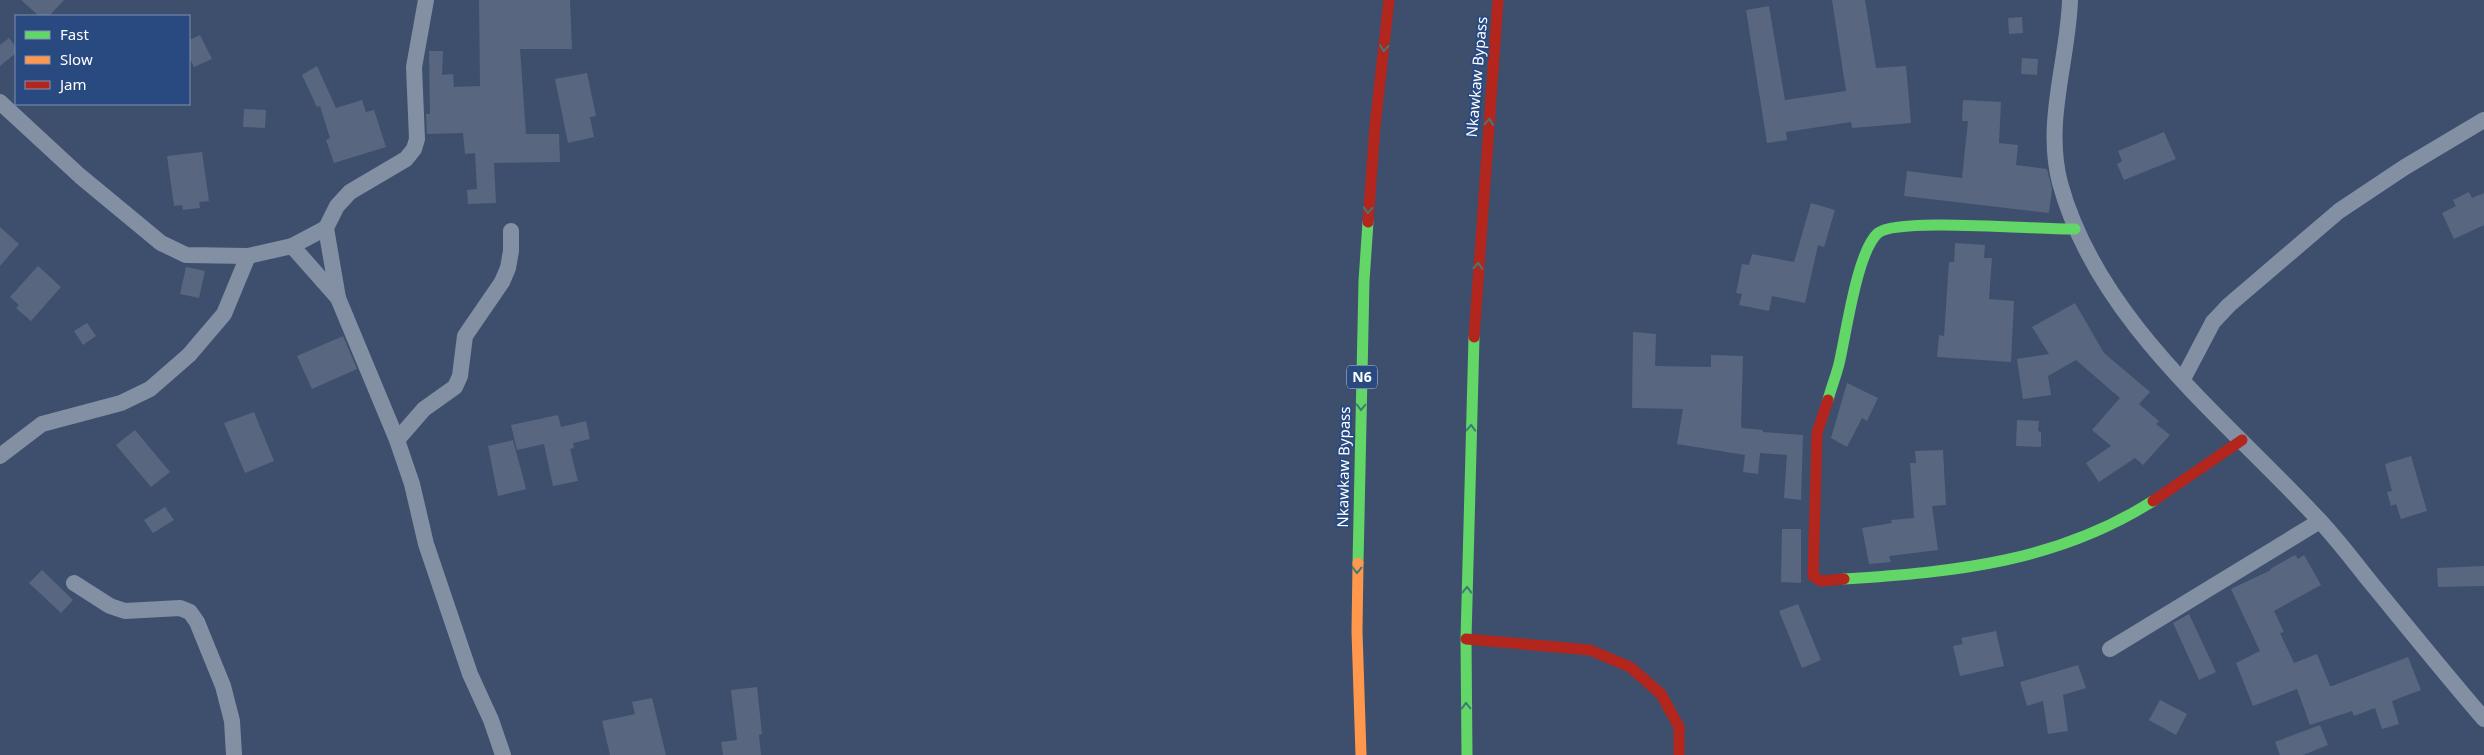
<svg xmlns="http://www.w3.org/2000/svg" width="2484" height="755" viewBox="0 0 2484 755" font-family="'Noto Sans',sans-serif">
	<rect width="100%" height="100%" fill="#3d4f6d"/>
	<g fill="#58677f">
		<path d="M21,0H64L49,16H39Z"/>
		<path d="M479,0H570L572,49H520L526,134H559L560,162L494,163L496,203L468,204L467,190L477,189L475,153L465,154L463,133L427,134L426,114H430L429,51H443L442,75L453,74L454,87L480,86Z"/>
		<path d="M1832,0H1865L1876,68L1906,66L1911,123L1852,128L1851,122L1786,132L1787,140L1767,143L1746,10L1769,6L1785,100L1846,91Z"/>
		<path d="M2022,17L2023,33L2009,34L2008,18Z"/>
		<path d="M200,35L212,59L194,67L189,57V40Z"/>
		<path d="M9,38L16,47V53L0,66V45Z"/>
		<path d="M2022,58L2038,59L2037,75L2021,74Z"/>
		<path d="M317,66L336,108L362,100L366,112L374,110L386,147L334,163L326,140L330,138L320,106L317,107L302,75Z"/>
		<path d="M587,73L596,116L590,117L594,137L568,143L555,79Z"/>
		<path d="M1963,100L2001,102L1999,143L2018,145L2016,165L2047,169L2052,189L2049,213L1904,196L1907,171L1962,178L1968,121H1962Z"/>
		<path d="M244,109L266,110L265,128L243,127Z"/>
		<path d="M2164,132L2176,159L2124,180L2117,164L2122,161L2118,151Z"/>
		<path d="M202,152L209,201L199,202L200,208L183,210L182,205L174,206L167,156Z"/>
		<path d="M2469,192L2472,198L2484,193V225L2454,239L2442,213L2456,206L2453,200Z"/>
		<path d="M1811,203L1835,210L1824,247L1818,245L1805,303L1772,296L1769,311L1739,305L1742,294L1736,293L1742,264L1749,265L1752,254L1794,262Z"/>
		<path d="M0,227L19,244L0,266Z"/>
		<path d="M1955,243L1985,245L1984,258H1992L1989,299L2014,301L2011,362L1937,357L1939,335L1944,336L1949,262H1954Z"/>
		<path d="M38,266L61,287L31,321L16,308L19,305L10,297Z"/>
		<path d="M186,267L205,271L199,298L180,294Z"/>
		<path d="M2075,303L2104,353L2150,392L2139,404L2159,421L2156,424L2170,435L2143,465L2135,458L2099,482L2086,463L2111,446L2092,430L2120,398L2076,360L2048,376L2051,395L2023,399L2017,359L2049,354L2032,327Z"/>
		<path d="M87,323L96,336L83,345L74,331Z"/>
		<path d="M1633,332L1656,334L1655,366L1711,367V355L1743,356L1741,425L1742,428L1763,430V432L1803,435L1801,500L1784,498L1787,455L1760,453L1758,474L1743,472L1745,455L1677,444L1683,409L1632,408Z"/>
		<path d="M343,336L357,369L312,389L297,356Z"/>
		<path d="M1847,383L1878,398L1867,421L1862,418L1847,447L1831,438Z"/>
		<path d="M254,412L274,461L245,473L224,423Z"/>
		<path d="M558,415L561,427L586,421L590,439L573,443L574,448L570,449L578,481L553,486L544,444L517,450L511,425Z"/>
		<path d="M2017,420L2039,421L2038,431L2041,432V447L2016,446Z"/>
		<path d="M135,430L170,472L151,487L116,445Z"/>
		<path d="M513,440L526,489L498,496L488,446Z"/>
		<path d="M1943,450L1946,505L1932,506L1938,550L1889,556L1891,562L1869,564L1862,528L1892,523L1891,520L1914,518L1910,463H1916L1915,451Z"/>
		<path d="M2411,456L2427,511L2401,519L2396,504L2391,506L2387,492L2392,491L2385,464Z"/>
		<path d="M165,507L174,520L153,533L144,520Z"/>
		<path d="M1782,529H1801V583L1781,582Z"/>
		<path d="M2295,555L2298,559L2304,555L2321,585L2274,611L2284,632L2280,633L2294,663L2317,654L2330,686H2332L2408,657L2421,690L2392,701L2399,724L2382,729L2375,708L2354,716L2352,711L2310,725L2297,689L2253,706L2236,663L2260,651L2231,589L2271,570L2270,569Z"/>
		<path d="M2484,566V586L2438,587L2437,568Z"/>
		<path d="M42,570L73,600L61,613L29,583Z"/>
		<path d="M1798,604L1821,660L1802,668L1779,611Z"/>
		<path d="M2189,614L2216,672L2199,680L2173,623Z"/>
		<path d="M1996,631L2004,666L1960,676L1953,646L1963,644L1961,638Z"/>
		<path d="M2078,665L2086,688L2063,695L2068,731L2048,734L2043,701L2027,706L2020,682Z"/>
		<path d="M757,687L762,734L759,735L761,755H723L721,742L737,740L731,690Z"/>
		<path d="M652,698L666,755H610L602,721L635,714L632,702Z"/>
		<path d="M2160,700L2187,714L2176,735L2149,720Z"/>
		<path d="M2320,725L2328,745L2303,755H2280L2275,742Z"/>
	</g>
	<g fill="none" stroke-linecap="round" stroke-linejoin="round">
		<g stroke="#8390a3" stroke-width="16">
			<path d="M426,0L414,67L417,139L414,149L406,159L350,192L337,206L326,228L338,298L397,440L412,484L426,544L470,674L491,720L503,755"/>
			<path d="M2070,0C2068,61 2044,122 2060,183C2098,322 2225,418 2319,520C2338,540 2355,563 2372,584C2409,629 2446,675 2484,719"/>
			<path d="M0,102L80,176L161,243L186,255L248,256L292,246L326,228"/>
			<path d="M292,246L338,298"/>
			<path d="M2183,379L2213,322L2229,305L2339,211L2405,167L2484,120"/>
			<path d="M397,440L424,409L455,387L460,376L465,336L502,282L508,268L511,251V231"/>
			<path d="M0,456L42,424L121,403L150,389L189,355L224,314L248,256"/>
			<path d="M74,583L110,606L125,611L180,608L190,612L197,622L223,686L232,721L234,755"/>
			<path d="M2110,649L2320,521"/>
		</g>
		<g stroke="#63d668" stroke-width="11">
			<path d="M1828,400C1831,388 1836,376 1839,364C1846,335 1857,251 1878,233C1898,217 2040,230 2075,229"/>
			<path d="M1358,563L1364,281L1368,222"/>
			<path d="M1844,579C1955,572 2057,562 2153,501"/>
			<path d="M1467,755L1466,639L1474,337"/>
		</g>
		<path stroke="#ff974d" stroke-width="11" d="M1358,563L1357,631L1361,755"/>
		<g stroke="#b3261e" stroke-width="11">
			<path d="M1368,222L1375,126L1389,0"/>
			<path d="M1474,337L1498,0"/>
			<path d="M1828,400L1817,433L1813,576L1821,581L1844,579"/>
			<path d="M2153,501L2242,440"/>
			<path d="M1466,639L1590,650L1630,667L1661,694L1679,727V755"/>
		</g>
	</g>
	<defs><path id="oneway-chevron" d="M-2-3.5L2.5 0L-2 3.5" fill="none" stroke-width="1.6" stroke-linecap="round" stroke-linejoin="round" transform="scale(1.25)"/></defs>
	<g stroke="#3d7b78">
		<use href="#oneway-chevron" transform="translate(1384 48) rotate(97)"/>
		<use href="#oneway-chevron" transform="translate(1489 122) rotate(-85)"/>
		<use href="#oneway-chevron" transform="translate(1368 210) rotate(94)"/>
		<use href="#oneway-chevron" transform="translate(1478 266) rotate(-86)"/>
		<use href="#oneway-chevron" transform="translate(1361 407) rotate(92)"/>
		<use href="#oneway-chevron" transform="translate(1471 428) rotate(-88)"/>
		<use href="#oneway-chevron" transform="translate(1357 570) rotate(91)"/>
		<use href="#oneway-chevron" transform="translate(1467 590) rotate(-89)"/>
		<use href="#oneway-chevron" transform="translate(1466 706) rotate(-91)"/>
	</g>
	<g text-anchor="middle" stroke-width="4" stroke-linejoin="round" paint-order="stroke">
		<rect fill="#294a81" stroke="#bfc9d9" stroke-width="1" x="1347" y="365.5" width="30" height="23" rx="4"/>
		<g font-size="14" font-weight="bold" fill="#fff">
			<text x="1362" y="382">N6</text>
		</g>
		<g font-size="15" fill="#fff" stroke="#294a81">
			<text transform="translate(1477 77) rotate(-85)" y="5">Nkawkaw Bypass</text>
			<text transform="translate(1344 467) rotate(-89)" y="5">Nkawkaw Bypass</text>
		</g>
	</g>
	<rect x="15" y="15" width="175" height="90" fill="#294a81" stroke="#7f92b3"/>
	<rect x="25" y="31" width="25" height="8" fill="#63d668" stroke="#7f92b3"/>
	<text x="60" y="40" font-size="15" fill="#ffffff">Fast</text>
	<rect x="25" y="56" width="25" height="8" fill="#ff974d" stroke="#7f92b3"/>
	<text x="60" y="65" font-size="15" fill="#ffffff">Slow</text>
	<rect x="25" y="81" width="25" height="8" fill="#b3261e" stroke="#7f92b3"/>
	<text x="60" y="90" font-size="15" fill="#ffffff">Jam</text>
</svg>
